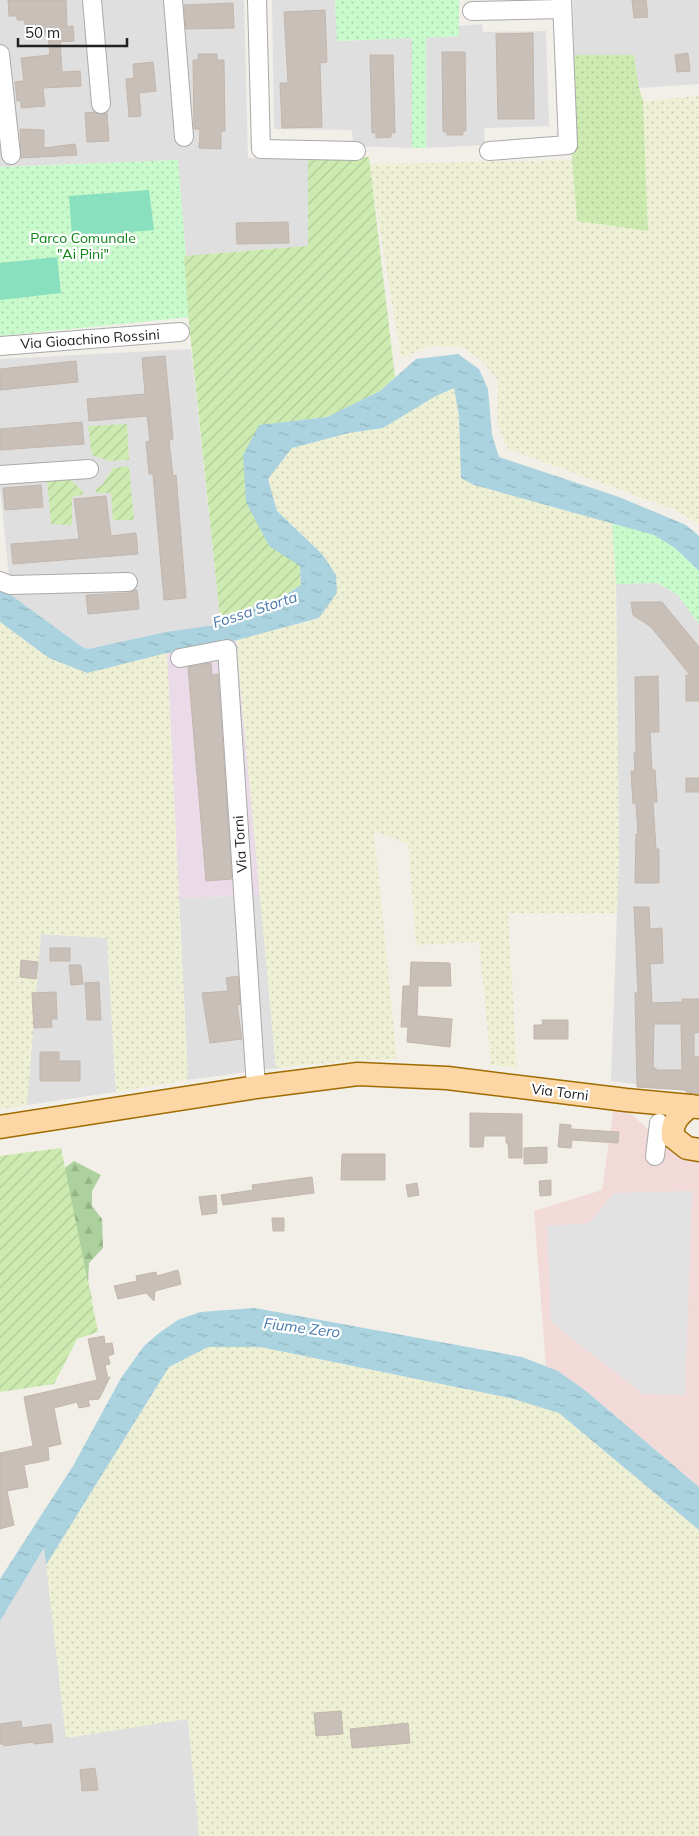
<svg xmlns="http://www.w3.org/2000/svg" width="699" height="1836" viewBox="0 0 699 1836" font-family="Mulish,sans-serif">
	<defs>
		<pattern id="farmland-dots" width="8" height="8" patternUnits="userSpaceOnUse" patternTransform="scale(1.25)"><rect width="8" height="8" fill="#eef0d5"/><path d="M2 2h.1M6 6h.1" fill="none" stroke="#ccceb7" stroke-width="1.8" stroke-linecap="round"/></pattern>
		<pattern id="grass-dots" width="8" height="8" patternUnits="userSpaceOnUse" patternTransform="scale(1.25)"><rect width="8" height="8" fill="#cdebb0"/><path d="M2 2h.1M6 6h.1" fill="none" stroke="#b0c997" stroke-width="1.8" stroke-linecap="round"/></pattern>
		<pattern id="forest-firs" width="22" height="20" patternUnits="userSpaceOnUse" patternTransform="scale(1.25)"><rect width="22" height="20" fill="#add19e"/><path d="M5 1l3.5 6h-7zM16 11l3.5 6h-7z" fill="#95b388"/></pattern>
		<pattern id="park-dots" width="8" height="8" patternUnits="userSpaceOnUse" patternTransform="scale(1.25)"><rect width="8" height="8" fill="#c8facc"/><path d="M2 2h.1M6 6h.1" fill="none" stroke="#acd6af" stroke-width="1.8" stroke-linecap="round"/></pattern>
		<pattern id="garden-furrows" width="10" height="10" patternUnits="userSpaceOnUse" patternTransform="scale(1.25)"><rect width="10" height="10" fill="#cdebb0"/><path d="M-1 1l2-2M0 10L10 0M9 11l2-2" fill="none" stroke="#b0c997"/></pattern>
		<pattern id="water-ripples" width="26" height="14" patternUnits="userSpaceOnUse" patternTransform="scale(1.25)"><rect width="26" height="14" fill="#aad3df"/><path d="M2 4q2-2 4 0t4 0M15 11q2-2 4 0t4 0" fill="none" stroke="#92b5bf"/></pattern>
	</defs>
	<rect width="100%" height="100%" fill="#f2efe9"/>
	<g fill="#e0dfdf">
		<path d="M0,0H244L248,158L308,159V246L186,256L177,160L0,167Z"/>
		<path d="M272,0H335L338,41L412,38V148L353,146L352,130L274,129Z"/>
		<path d="M573,0H699V84L639,88L634,55H574Z"/>
		<path d="M482,24L483,32L546,31L549,126L484,128L485,145L426,148V38L459,36V26Z"/>
		<path d="M191,349L220,617L215,625L88,649L83,648L11,595L0,488V359Z"/>
		<path d="M657,583L678,595L699,624V1093L611,1081L619,856L616,584Z"/>
		<path d="M260,895L276,1068L188,1080L179,898Z"/>
		<path d="M40,934L107,938L116,1092L27,1105Z"/>
		<path d="M45,1547L66,1737L188,1718L199,1836H0V1621Z"/>
	</g>
	<path fill="#f2dad9" d="M614,1107L630,1113L673,1152L699,1157V1487L586,1391L558,1371L546,1366L534,1211L602,1190Z"/>
	<path fill="#ebdbe8" d="M236,639L260,895L179,898L167,653L219,645Z"/>
	<g fill="url(#farmland-dots)">
		<path d="M699,96V524L675,510L508,449L497,425L498,381L482,361L462,347L430,346L401,358L369,164L572,160L577,221L648,231L643,101Z"/>
		<path d="M454,388L459,416L461,478L474,485L612,523L616,584L619,856L617,913H508L517,1068L491,1065L479,942L416,945L408,844L374,831L397,1059L335,1062L276,1068L236,639L319,619L323,555L277,511L268,479L292,448L349,433L383,428L434,397Z"/>
		<path d="M0,622L49,658L87,672L167,653L188,1080L116,1092L107,938L41,934L27,1105L0,1109Z"/>
		<path d="M208,1347H260L510,1398L559,1413L699,1530V1836H199L188,1719L66,1738L46,1565L169,1367Z"/>
	</g>
	<path fill="url(#grass-dots)" d="M574,55H634L639,88L643,101L648,231L577,221L572,160Z"/>
	<path fill="url(#forest-firs)" d="M74,1161L101,1175L92,1191V1206L102,1219L103,1248L89,1263L88,1283L92,1299L0,1216V1178L61,1171Z"/>
	<g fill="url(#park-dots)">
		<path d="M335,0H459V36L426,38V148H412V38L337,41Z"/>
		<path d="M178,160L191,317L0,336V167Z"/>
		<path d="M612,523L654,535L675,548L699,571V624L678,595L658,583L616,584Z"/>
	</g>
	<g fill="url(#garden-furrows)">
		<path d="M369,157L395,377L380,391L327,417L259,425L269,546L300,565L301,585L281,598L220,617L189,324L184,256L308,246V159Z"/>
		<path d="M127,424L129,460L109,461L92,455L88,426Z"/>
		<path d="M129,466L134,520H113L111,493H97L95,490L102,485L113,468Z"/>
		<path d="M68,477C73,483 82,489 84,494L72,497V525L51,524L47,480Z"/>
		<path d="M61,1148L98,1332L77,1339L54,1384L0,1392V1156Z"/>
	</g>
	<g fill="#88e0be">
		<path d="M149,190L154,230L72,237L69,196Z"/>
		<path d="M57,257L61,293L0,300V263Z"/>
	</g>
	<path fill="#e2e2e2" d="M692,1191L685,1395L643,1394L551,1322L547,1226L589,1223L614,1193Z"/>
	<g fill="url(#water-ripples)">
		<path d="M458,354L479,369L488,389L492,435L499,457L619,497L686,525L699,536V571L675,548L654,535L474,485L461,478L459,416L454,388L434,397L383,428L349,433L292,448L268,479L277,511L323,555L336,575L337,593L319,618L219,645L167,653L87,673L49,658L0,622V589L11,595L82,647L88,649L166,632L215,625L223,622L220,617L281,598L301,585L300,566L269,546L246,502L243,455L259,425L327,417L380,391L416,359Z"/>
		<path d="M255,1308L522,1357L558,1371L586,1391L699,1487V1530L559,1413L510,1398L260,1347H208L169,1367L46,1565L44,1548L0,1621V1579L73,1466L121,1378L144,1346L159,1333L178,1320L200,1312Z"/>
	</g>
	<g fill="#c7bfb8" stroke="#c4b6ab" fill-rule="evenodd">
		<path d="M8,0H66L67,27L73,26L74,41L60,42L62,72L80,71L81,86L43,88L45,106L21,108V101H17L15,82L24,81L21,58L50,55L48,34H25V20H17V16H9Z"/>
		<path d="M632,0H646L648,17L634,18Z"/>
		<path d="M233,3L234,28L186,29L184,5Z"/>
		<path d="M325,10L327,62L320,63L322,127L282,128L280,83H288L284,12Z"/>
		<path d="M533,33L534,119H498L496,34Z"/>
		<path d="M442,52H465L466,131H463V135H447V132H443Z"/>
		<path d="M688,53L690,71L677,72L675,55Z"/>
		<path d="M198,54H217V60H224L225,131H221V149L199,148L200,129H194L193,60H198Z"/>
		<path d="M370,55H393L395,133H391V137L376,138V133H372Z"/>
		<path d="M153,62L156,91L139,93L141,116L129,117L126,79L134,78L133,64Z"/>
		<path d="M95,112L101,115L107,113L109,141L87,142L85,113Z"/>
		<path d="M20,129L44,130V148L75,144L77,155L21,158Z"/>
		<path d="M288,222L289,243L237,244L236,223Z"/>
		<path d="M165,356L173,439L169,440L173,476L176,475L186,598L164,600L153,474H149L146,442L150,441L147,416L89,421L87,399L145,394L142,358Z"/>
		<path d="M76,361L78,382L0,390V369Z"/>
		<path d="M82,422L84,444L0,450V429Z"/>
		<path d="M41,485L43,507L5,510L3,488Z"/>
		<path d="M106,496L111,536L136,533L138,554L13,564L11,544L79,539L74,499Z"/>
		<path d="M135,590H137L139,609L88,614L86,595L128,593Z"/>
		<path d="M631,602H662L699,647V701H686V675H690L651,627L633,615Z"/>
		<path d="M211,663L212,675L218,674L232,879L206,881L188,667Z"/>
		<path d="M658,676L659,732H650L652,770H655L657,802H653L656,849H659V883H635L636,834H638L636,803L633,804L631,771H635L634,753H636L635,677Z"/>
		<rect x="686" y="778" width="13" height="14"/>
		<path d="M634,907H649L650,929L662,928L663,963L650,964L652,1003L682,1002V999H699V1032L694,1033V1057H699V1094L686,1092V1090L637,1087L635,993H638ZM654,1024H681L682,1070H656V1068H653Z"/>
		<rect x="50" y="948" width="20" height="13"/>
		<path d="M21,960L38,962L36,979L20,977Z"/>
		<path d="M411,962L450,963L451,986H418L417,1016L452,1019L450,1047L407,1042L408,1027H401L403,986H410Z"/>
		<path d="M69,965H81L83,984L71,985Z"/>
		<path d="M238,976L240,1004L237,1005L242,1039L210,1043L202,993L228,991L226,978Z"/>
		<path d="M99,982L101,1020H87L85,983Z"/>
		<path d="M56,992L57,1019H51L52,1027L34,1028L32,993Z"/>
		<path d="M542,1020H568V1039H534V1025H543Z"/>
		<path d="M40,1052H59V1061H80V1081H40Z"/>
		<path d="M470,1113L522,1114V1158H509L508,1143H506V1136H484L483,1147H470Z"/>
		<path d="M560,1124L571,1125V1129L619,1132L618,1143L572,1140L571,1148L558,1147Z"/>
		<path d="M547,1147V1163L524,1164V1148Z"/>
		<path d="M342,1154H385V1180H341Z"/>
		<path d="M312,1177L314,1193L223,1205L221,1195L253,1190L252,1185Z"/>
		<path d="M551,1180V1195L540,1196L539,1181Z"/>
		<path d="M417,1183L419,1195L408,1197L406,1185Z"/>
		<path d="M216,1195L217,1213L202,1215L199,1197Z"/>
		<path d="M272,1218H284V1231H273Z"/>
		<path d="M178,1270L181,1284L155,1291L154,1301L146,1293L118,1299L114,1286L137,1281L136,1276L156,1272L157,1276Z"/>
		<path d="M104,1336L105,1344L112,1343L114,1354L108,1356L110,1364L105,1365L108,1378L110,1377L99,1399L88,1400L90,1406L79,1408L77,1402L54,1408L61,1444L48,1447L49,1460L24,1465L28,1487L7,1491L14,1525L0,1529V1453L33,1446L24,1397L97,1380L88,1339Z"/>
		<path d="M341,1711L343,1734L316,1736L314,1713Z"/>
		<path d="M21,1721L22,1728L51,1724L53,1742L34,1744L33,1742L4,1746L3,1744H0V1724Z"/>
		<path d="M408,1723L410,1743L352,1748L350,1729Z"/>
		<path d="M95,1768L98,1790L82,1791L80,1770Z"/>
	</g>
	<g fill="none" stroke-linecap="round" stroke-linejoin="round">
		<defs>
			<g id="minor">
				<path d="M92,0L101,104"/>
				<path d="M173,0L184,137"/>
				<path d="M257,0L261,149L356,151"/>
				<path d="M472,11L562,9"/>
				<path d="M0,54L11,155"/>
				<path d="M489,151L568,145L562,0"/>
				<path d="M0,346L180,332"/>
				<path d="M0,475L89,469"/>
				<path d="M0,581L10,585L128,582"/>
				<path d="M180,658L227,649L256,1087"/>
				<path d="M655,1156L659,1123"/>
			</g>
			<g id="major">
				<path d="M698,1107L690,1106C679,1115 671,1122 673,1137L687,1148L699,1150"/>
				<path d="M0,1127L256,1087L358,1074L447,1078L626,1100L690,1106"/>
			</g>
		</defs>
		<use href="#minor" stroke="#a9a9a9" stroke-width="20"/>
		<use href="#major" stroke="#a06b00" stroke-width="25"/>
		<use href="#minor" stroke="#fff" stroke-width="18"/>
		<use href="#major" stroke="#fcd6a4" stroke-width="22"/>
	</g>
	<g text-anchor="middle" stroke-width="4.5" stroke-linejoin="round" paint-order="stroke">
		<g font-size="14" fill="#0c8416" stroke="#fff">
			<text x="83" y="243">Parco Comunale<tspan x="83" dy="16">"Ai Pini"</tspan></text>
		</g>
		<g font-size="14" fill="#222" stroke="#fff">
			<text transform="translate(90 339) rotate(-4)" y="5">Via Gioachino Rossini</text>
			<text transform="translate(240 844) rotate(-94)" y="5">Via Torni</text>
			<text transform="translate(560 1092) rotate(7)" y="5">Via Torni</text>
		</g>
		<g font-size="15" font-style="italic" fill="#4a7aab" stroke="#fff">
			<text transform="translate(255 610) rotate(-18)" y="5">Fossa Storta</text>
			<text transform="translate(302 1328) rotate(7)" y="5">Fiume Zero</text>
		</g>
	</g>
	<path d="M18 38v8h109v-8" fill="none" stroke="#222222" stroke-width="2.5"/>
	<text x="25" y="38" font-size="15" fill="#222222" stroke="#ffffff" stroke-width="4" paint-order="stroke">50 m</text>
</svg>
